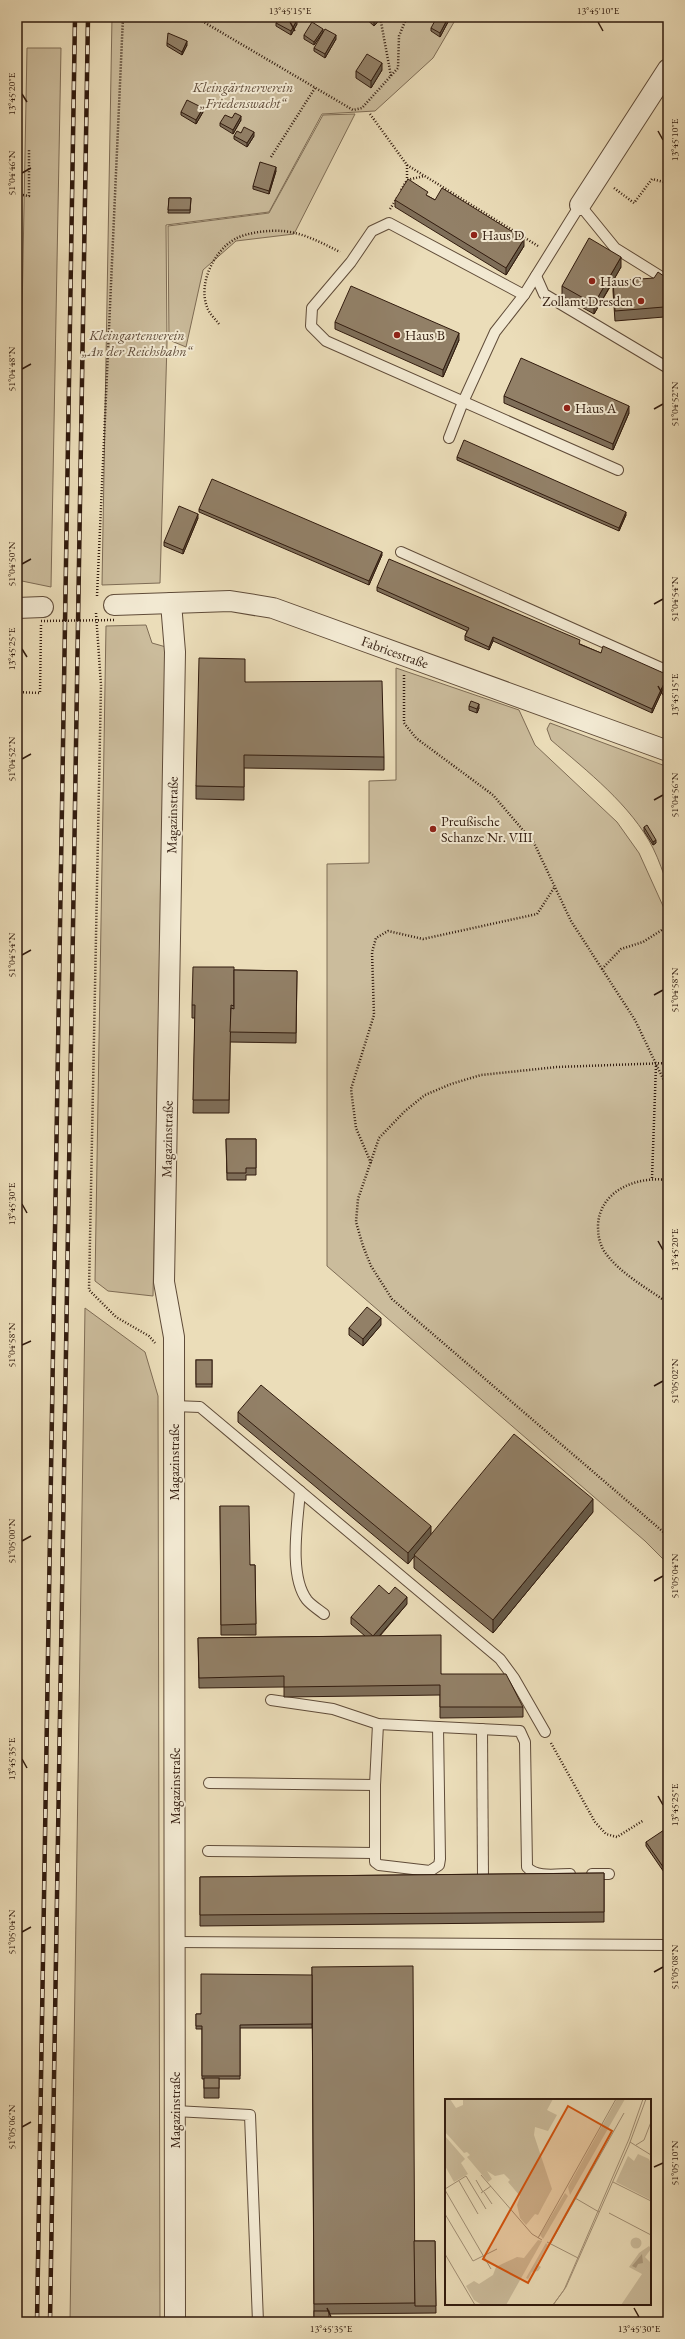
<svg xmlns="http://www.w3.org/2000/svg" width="685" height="2339" viewBox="0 0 685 2339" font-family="'EB Garamond',serif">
	<rect width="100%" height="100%" fill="#ebddb9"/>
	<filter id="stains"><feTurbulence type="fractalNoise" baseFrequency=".005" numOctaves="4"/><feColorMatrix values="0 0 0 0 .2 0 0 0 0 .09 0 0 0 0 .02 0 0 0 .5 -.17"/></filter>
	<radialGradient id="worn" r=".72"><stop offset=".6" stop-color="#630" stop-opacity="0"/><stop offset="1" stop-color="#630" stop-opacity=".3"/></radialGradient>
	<g fill="#cbbc9c" stroke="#7e6c55">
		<path d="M112,17H457L433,58L375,111L322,114L269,212L166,225L167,343L160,583L102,585Z"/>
		<path d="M27,48H61L51,587L17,580Z"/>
		<path d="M355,114L294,234L236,241L203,270L186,347L169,340L168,226L269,213L323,115Z"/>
		<path d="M17,169H21L19,286H17Z"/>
		<path d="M146,625L152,643L166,647L153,1296L108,1291L95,1281L106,626Z"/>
		<path d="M396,668L519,710L535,745L617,822L639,853L668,917V966L665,973L668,975V1564L645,1541L327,1266V864L369,863V781L396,780Z"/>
		<path d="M550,723L668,767V885C663,873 659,860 653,848C631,805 587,771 551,740L547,729Z"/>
		<path d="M85,1308L145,1352L158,1396L160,2322H70Z"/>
	</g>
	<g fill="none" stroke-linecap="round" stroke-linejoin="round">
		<defs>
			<g id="service">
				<path d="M536,276L544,294L668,368"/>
				<path d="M524,295L389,223L372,231L351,262L312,308L311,326L326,341L618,470"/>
				<path d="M449,438L463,402L495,332L524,295L580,205L615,248L668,281"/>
				<path d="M401,552L668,671"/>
				<path d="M174,1406L200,1407L500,1659L514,1678L545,1732"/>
				<path d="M300,1491C298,1520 288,1575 307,1600C311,1605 319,1610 324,1614"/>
				<path d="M271,1700L333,1709L378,1724L520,1731L525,1742L527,1867C536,1878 557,1874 570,1874"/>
				<path d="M378,1724L375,1785V1862L379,1865L430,1871L439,1865L440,1859L438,1727"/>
				<path d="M482,1729L483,1877"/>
				<path d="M209,1783L375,1785"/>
				<path d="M208,1851L374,1853"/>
				<path d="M592,1874H609"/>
				<path d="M175,1942L668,1945"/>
				<path d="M175,2111L250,2115L258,2322"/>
			</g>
			<g id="minor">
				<path d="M580,205L668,69"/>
				<path d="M171,603L175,652L164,1282L174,1337L175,2322"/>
				<path d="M114,605L230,601L273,608L668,751"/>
				<path d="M17,608L43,607"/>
			</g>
		</defs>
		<use href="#service" stroke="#604c39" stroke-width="12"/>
		<use href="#minor" stroke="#604c39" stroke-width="22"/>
		<g stroke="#311b0e" stroke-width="2.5" stroke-dasharray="1 2" stroke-linecap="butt">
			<path d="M385,17L381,22L391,76"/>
			<path d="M202,21L353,110L362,108L398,68L399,36L407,17"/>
			<path d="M370,114L407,165L538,246"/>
			<path d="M271,157L315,88"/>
			<path d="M407,165V180"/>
			<path d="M614,188L634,203L652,179L668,183"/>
			<path d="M401,190L407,180L424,176"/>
			<path d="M17,194L29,196V150"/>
			<path d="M390,209L397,198"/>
			<path d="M219,324C215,319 209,313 207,307C198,283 214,251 235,239C248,232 270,230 283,231C304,233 322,243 340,252"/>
			<path d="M97,596L123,17"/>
			<path d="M96,613L101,685L89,1290L116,1317L149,1336L155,1343"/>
			<path d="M404,675V723L416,738L493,795L534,843L571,921L635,1020L668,1089"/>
			<path d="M17,692L40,693L41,625"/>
			<path d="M602,969L621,949L643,942L668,926"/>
			<path d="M668,1063L557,1067L481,1075L451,1084L425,1095L405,1111L379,1138L358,1199L356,1222L363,1246L371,1266L392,1299L668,1536"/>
			<path d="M371,1163L356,1128L351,1089L374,1015L372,952L376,938L388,931L423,939L537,914L554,888"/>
			<path d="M652,1178L656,1065"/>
			<path d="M668,1180C637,1176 600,1190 598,1225C598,1235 599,1242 604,1251C619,1273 647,1288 668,1303"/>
			<path d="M551,1743L595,1822L606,1834L617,1837L644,1820"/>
		</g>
		<use href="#service" stroke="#f2e9d2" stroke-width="10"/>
		<use href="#minor" stroke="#f2e9d2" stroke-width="20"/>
		<defs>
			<g id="rail">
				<path d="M37,2322L75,17"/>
				<path d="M50,2322L88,17"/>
			</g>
		</defs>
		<use href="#rail" stroke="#311b0e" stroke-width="4.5"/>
		<use href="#rail" stroke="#f2e9d2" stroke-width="3" stroke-dasharray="9" stroke-linecap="butt"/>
		<path stroke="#311b0e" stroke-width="2.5" stroke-dasharray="1 2" stroke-linecap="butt" d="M41,621L116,620"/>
	</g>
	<g fill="#7e6e59" stroke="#311b0e">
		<path d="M364,17H382L374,26Z"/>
		<path d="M448,22L440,37L431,31V28Z"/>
		<path d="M276,23L297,24L291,35L276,26Z"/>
		<path d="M323,32L314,45L304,39V35Z"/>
		<path d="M336,39L325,58L314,51V48Z"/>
		<path d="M167,43L187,45L182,55L167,46Z"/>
		<path d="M382,70L371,88L356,78V71Z"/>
		<path d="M181,112H203L196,124L181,115Z"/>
		<path d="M232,118L241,120L233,134L220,126V123Z"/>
		<path d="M241,133L254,136L247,147L234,139V136Z"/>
		<path d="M276,171L269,194L253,189V186Z"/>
		<path d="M428,196L435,200L524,246L506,275L395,207V200Z"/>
		<path d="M169,198H191L190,213H168Z"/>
		<path d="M621,267L613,281L668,279V311L664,317L615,321L613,291V282L594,314L562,296V286Z"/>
		<path d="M335,322L459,340L443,377L335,329Z"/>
		<path d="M504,396L629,413L613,450L504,403Z"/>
		<path d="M457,457L626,515L619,531L457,460Z"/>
		<path d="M199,509L382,555L369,585L199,512Z"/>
		<path d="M198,518L183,554L164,546V542Z"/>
		<path d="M377,587L580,644L601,653L668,678L652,713L493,641L489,650L465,640V636L467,631L377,591Z"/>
		<path d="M245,682L384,757V770L244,768V800L196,799V786Z"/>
		<path d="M469,706L479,708L477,713L469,710Z"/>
		<path d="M644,827L656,843L653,845L644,831Z"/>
		<path d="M234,970L297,971L296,1043L230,1042L229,1113H193L195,1018H192V1005Z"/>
		<path d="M226,1139H256V1175H246V1180H227Z"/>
		<path d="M381,1325L363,1346L349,1335V1328Z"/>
		<rect x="196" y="1360" width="16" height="27"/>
		<path d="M238,1412L431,1535L593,1512L493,1633L414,1568V1556L408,1564L238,1422Z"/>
		<path d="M220,1506L250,1565H255L256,1635H221Z"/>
		<path d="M389,1594L407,1604L380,1636L441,1674L523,1707V1717L440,1718V1695L284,1697V1687L199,1688L198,1638L365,1636L351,1624V1617Z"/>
		<path d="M668,1836V1878L646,1846V1842Z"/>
		<path d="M604,1873V1922L200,1926V1877Z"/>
		<path d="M312,1967L414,2241H435L436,2313L329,2314L314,2322Z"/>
		<path d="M312,1975V2028H240V2079H219V2098H204V2079H202V2029H196V2014H201Z"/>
	</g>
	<g fill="#665a48" stroke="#311b0e">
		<path d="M379,17H382L374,26V22Z"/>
		<path d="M448,18V22L440,37V33Z"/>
		<path d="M297,20V24L291,35V31Z"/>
		<path d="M323,29V32L314,45V42Z"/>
		<path d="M336,35V39L325,58V54Z"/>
		<path d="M187,41V45L182,55V52Z"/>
		<path d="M382,63V70L371,88V81Z"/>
		<path d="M203,108V112L196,124V120Z"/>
		<path d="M241,116V120L233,134V130Z"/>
		<path d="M254,132V136L247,147V143Z"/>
		<path d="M276,167V171L269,194V191Z"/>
		<path d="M524,239V246L506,275V268Z"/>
		<path d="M621,257V267L594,314V304Z"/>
		<path d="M668,300V311L664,317V307Z"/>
		<path d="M459,333V340L443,377V370Z"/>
		<path d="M629,406V413L613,450V444Z"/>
		<path d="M626,512V515L619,531V528Z"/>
		<path d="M198,514V518L183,554V550Z"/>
		<path d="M382,552V555L369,585V581Z"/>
		<path d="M493,637V641L489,650V647Z"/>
		<path d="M668,675V678L652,713V709Z"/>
		<path d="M479,704V708L477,713V709Z"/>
		<path d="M656,840V843L653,845V842Z"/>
		<path d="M381,1318V1325L363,1346V1339Z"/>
		<path d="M593,1499V1512L493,1633V1620Z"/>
		<path d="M431,1526V1536L408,1564V1553Z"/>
		<path d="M407,1597V1604L373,1643V1636Z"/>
	</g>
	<g fill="#928067" stroke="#311b0e">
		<path d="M280,17H292L297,20L291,31L276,23Z"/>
		<path d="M368,17H379L374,22Z"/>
		<path d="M437,17H445L448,18L440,33L431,28Z"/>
		<path d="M312,22L323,29L314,42L304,35Z"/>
		<path d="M325,29L336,35L325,54L314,48Z"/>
		<path d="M168,33L187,41L182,52L167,43Z"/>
		<path d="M367,54L382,63L371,81L356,71Z"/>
		<path d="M187,100L203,108L196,120L181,112Z"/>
		<path d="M235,113L241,116L233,130L220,123L225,115L232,118Z"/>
		<path d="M244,127L254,132L247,143L234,136L237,131L241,133Z"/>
		<path d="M260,162L276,167L269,191L253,186Z"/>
		<path d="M408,179L428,192L426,195L435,200L442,188L524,239L506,268L395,200Z"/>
		<path d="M169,198H191L190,210H168Z"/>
		<path d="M589,238L621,257L594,304L562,286Z"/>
		<path d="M658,272L668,279V300L664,307L615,311L613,281L654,278Z"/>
		<path d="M351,286L459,333L443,370L335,322Z"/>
		<path d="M521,358L629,406L613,444L504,396Z"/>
		<path d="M464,440L626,512L619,528L457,457Z"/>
		<path d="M212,479L382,552L369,581L199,509Z"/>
		<path d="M179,506L198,514L183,550L164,542Z"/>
		<path d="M389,559L580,640L579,644L601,653L603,646L668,675L652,709L493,637L489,647L465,636L469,628L377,587Z"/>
		<path d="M199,658L245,659V682L382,681L384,757L244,755V787L196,786Z"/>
		<path d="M471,701L479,704L477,709L469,706Z"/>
		<path d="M647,825L656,840L653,842L644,827Z"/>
		<path d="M193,967H234V1006L231,1005L229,1100H193L195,1005H192Z"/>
		<path d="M234,970L297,971L296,1033L230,1032L231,1008L234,1009Z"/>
		<path d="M226,1139H256V1168H246V1173H227Z"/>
		<path d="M367,1307L381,1318L363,1339L349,1328Z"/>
		<rect x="196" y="1360" width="16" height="24"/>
		<path d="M261,1385L431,1526L408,1553L238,1412Z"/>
		<path d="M514,1434L593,1499L493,1620L414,1555Z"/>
		<path d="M220,1506H249L250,1565H255L256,1624L221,1625Z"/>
		<path d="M379,1585L389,1594L395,1587L407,1597L373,1636L351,1617Z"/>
		<path d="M441,1635V1674H506L523,1707H440V1685L284,1687V1676L199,1678L198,1638Z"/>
		<path d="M664,1830L668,1836V1874L646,1842Z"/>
		<path d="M604,1873V1912L200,1915V1877Z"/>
		<path d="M413,1966L415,2303L314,2304L312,1967Z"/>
		<path d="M201,1974L312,1975V2024L240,2025V2076H202V2026H196V2014H201Z"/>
		<rect x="204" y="2078" width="15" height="10"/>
		<path d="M414,2241H435L436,2306H415Z"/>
		<rect x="314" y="2311" width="15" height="11"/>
	</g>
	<path fill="none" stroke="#311b0e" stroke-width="1.5" d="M290,22L295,31M598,22L603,31M22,94L27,102M658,131L663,140M22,173L31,168M22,369L31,364M654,409L663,404M22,564L31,559M654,604L663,599M22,649L27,657M658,686L663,695M22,759L31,754M654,800L663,795M22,955L31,950M654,995L663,990M22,1204L27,1213M658,1241L663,1250M22,1345L31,1341M654,1386L663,1381M22,1541L31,1536M654,1581L663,1576M22,1759L27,1768M658,1796L663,1805M22,1932L31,1927M654,1972L663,1967M22,2127L31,2122M654,2167L663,2163M327,2308L331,2317M634,2308L639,2317"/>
	<g fill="#8f2418" stroke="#f2e9d2" stroke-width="1.5">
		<circle cx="474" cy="235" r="4"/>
		<circle cx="592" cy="281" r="4"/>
		<circle cx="641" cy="301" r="4"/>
		<circle cx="397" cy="335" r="4"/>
		<circle cx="567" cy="408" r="4"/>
		<circle cx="433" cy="829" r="4"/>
	</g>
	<g text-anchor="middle" stroke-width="4" stroke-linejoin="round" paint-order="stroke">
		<g font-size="14" font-style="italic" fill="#5f4b39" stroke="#f2e9d2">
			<text x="243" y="92">Kleingärtnerverein<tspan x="243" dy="16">„Friedenswacht“</tspan></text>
			<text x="137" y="340">Kleingartenverein<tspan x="137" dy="16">„An der Reichsbahn“</tspan></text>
		</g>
		<g font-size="14" fill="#311b0e" stroke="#f2e9d2" text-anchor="start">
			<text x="482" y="240">Haus D</text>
			<text x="600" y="286">Haus C</text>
			<text x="633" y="306" text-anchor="end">Zollamt Dresden</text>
			<text x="405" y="340">Haus B</text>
			<text x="575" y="413">Haus A</text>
			<text x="441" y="826">Preußische<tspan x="441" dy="16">Schanze Nr. VIII</tspan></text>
		</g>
		<g font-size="14" fill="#311b0e" stroke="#f2e9d2">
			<text transform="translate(395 652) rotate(20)" y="5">Fabricestraße</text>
			<text transform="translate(172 815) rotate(-89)" y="5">Magazinstraße</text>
			<text transform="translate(167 1139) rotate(-89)" y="5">Magazinstraße</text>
			<text transform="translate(174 1462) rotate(-90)" y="5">Magazinstraße</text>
			<text transform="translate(175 1786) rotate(-90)" y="5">Magazinstraße</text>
			<text transform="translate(175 2110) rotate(-90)" y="5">Magazinstraße</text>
		</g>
	</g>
	<g transform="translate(445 2099)">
		<rect width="206" height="206" fill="#ebddb9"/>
		<path d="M0,0H5L11,9L18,6V1L21,0H108L102,11L112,16L103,32L90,28L89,36L107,90L93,116L90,115L81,126L75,119L72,106L75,97L63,83L65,81L59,75L50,77L42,72L47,80L43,83L22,58L25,56L22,53L19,54L0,33ZM172,0H180L125,96L123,88ZM0,37L20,60L16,64L23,75L9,83L0,67ZM193,55L204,60L206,65V101L171,83L183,57L189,62ZM120,94L123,97L98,140L95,136ZM185.5 144a5.5 5.5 0 1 1 11 0a5.5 5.5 0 1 1-11 0ZM93,141L97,142L61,206H37L29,201L21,187L29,182L34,185L48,176L51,168L57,165L72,158L79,159ZM101,144L103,146L92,165L96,168L93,172L87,173L83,180L81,179ZM204,147L206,150L200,158L206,164V206H176L197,175L184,168L194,154Z" fill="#cbbc9c"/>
		<path d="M197,155L198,164L193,165L191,169L187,167Z" fill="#ac9b7f"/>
		<path fill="none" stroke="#a18f75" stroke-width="1" d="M185,43L206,56M191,46L199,41L206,23M36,76L87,135L97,141M31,81L38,93M14,82L33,115M168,83L206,102M0,90L21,77L41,110M0,91L46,170M39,93L47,105M36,94L46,87M130,99L154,113M164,114L206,136M0,115L28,162L52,150M93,139L171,0M102,143L133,159M105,145L179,14M0,155L30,206M108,206L121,188L184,46L201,0M108,206L119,191L184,40L198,0"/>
		<path fill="#d6530c" fill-opacity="0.15" stroke="#d6530c" stroke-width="2" d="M123,7L167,32L83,184L38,160Z"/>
		<rect width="206" height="206" fill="none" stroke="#311b0e" stroke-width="2"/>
	</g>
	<rect width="685" height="2339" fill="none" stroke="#ebddb9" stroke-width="44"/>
	<rect x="22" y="22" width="641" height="2295" fill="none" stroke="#311b0e" stroke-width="1.5"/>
	<g font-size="10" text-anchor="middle" fill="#311b0e">
		<text x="290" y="14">13°45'15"E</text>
		<text x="598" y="14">13°45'10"E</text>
		<text transform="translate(11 94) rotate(-90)" y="4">13°45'20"E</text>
		<text transform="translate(674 140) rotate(-90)" y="4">13°45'10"E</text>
		<text transform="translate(11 173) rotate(-90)" y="4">51°04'46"N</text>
		<text transform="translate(11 369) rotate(-90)" y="4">51°04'48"N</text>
		<text transform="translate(674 404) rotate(-90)" y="4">51°04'52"N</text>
		<text transform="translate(11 564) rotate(-90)" y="4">51°04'50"N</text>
		<text transform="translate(674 599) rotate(-90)" y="4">51°04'54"N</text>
		<text transform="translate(11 649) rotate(-90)" y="4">13°45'25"E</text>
		<text transform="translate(674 695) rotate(-90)" y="4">13°45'15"E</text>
		<text transform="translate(11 759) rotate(-90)" y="4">51°04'52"N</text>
		<text transform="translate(674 795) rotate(-90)" y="4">51°04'56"N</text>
		<text transform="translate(11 955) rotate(-90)" y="4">51°04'54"N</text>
		<text transform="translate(674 990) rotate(-90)" y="4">51°04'58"N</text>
		<text transform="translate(11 1204) rotate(-90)" y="4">13°45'30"E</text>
		<text transform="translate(674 1250) rotate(-90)" y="4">13°45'20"E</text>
		<text transform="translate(11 1345) rotate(-90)" y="4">51°04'58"N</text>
		<text transform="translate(674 1381) rotate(-90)" y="4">51°05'02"N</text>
		<text transform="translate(11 1541) rotate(-90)" y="4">51°05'00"N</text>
		<text transform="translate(674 1576) rotate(-90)" y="4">51°05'04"N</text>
		<text transform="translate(11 1759) rotate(-90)" y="4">13°45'35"E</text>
		<text transform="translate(674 1805) rotate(-90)" y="4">13°45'25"E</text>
		<text transform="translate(11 1932) rotate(-90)" y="4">51°05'04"N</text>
		<text transform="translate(674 1967) rotate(-90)" y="4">51°05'08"N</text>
		<text transform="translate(11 2127) rotate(-90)" y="4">51°05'06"N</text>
		<text transform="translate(674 2163) rotate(-90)" y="4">51°05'10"N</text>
		<text x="331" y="2332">13°45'35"E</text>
		<text x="639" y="2332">13°45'30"E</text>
	</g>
	<rect width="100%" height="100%" filter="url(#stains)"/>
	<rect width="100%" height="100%" fill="url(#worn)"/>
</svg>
